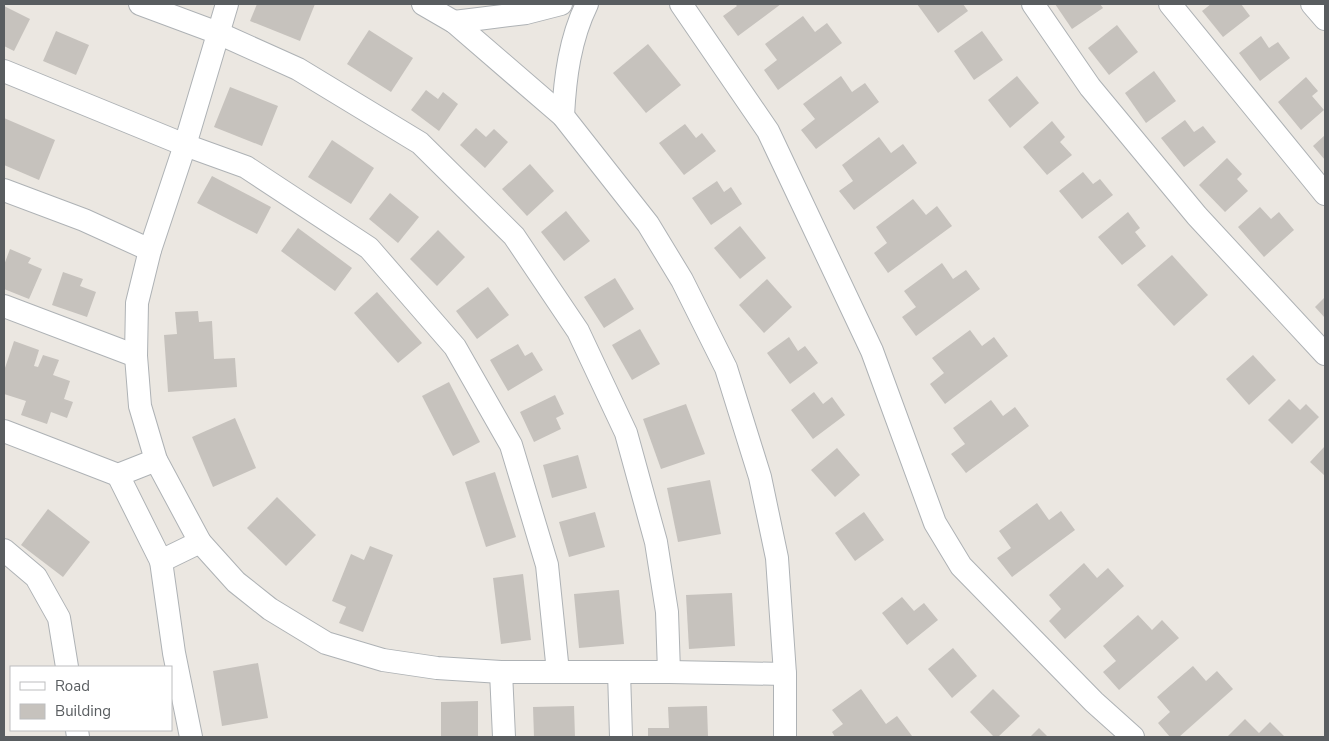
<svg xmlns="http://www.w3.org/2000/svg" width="1329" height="741" viewBox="0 0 1329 741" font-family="'Nunito Sans',sans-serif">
	<rect width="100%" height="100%" fill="#ebe7e1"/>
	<g fill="#c6c2bd">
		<path d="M257,4H315L300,41L250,21Z"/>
		<path d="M735,4H781L738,36L723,16L737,6Z"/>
		<path d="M917,4H963L968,11L938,33Z"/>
		<path d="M1055,4H1100L1103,8L1072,29Z"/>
		<path d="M1211,4H1241L1250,16L1223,37L1202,11Z"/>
		<path d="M4,6L30,19L14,51L4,46Z"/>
		<path d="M803,16L815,32L827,23L842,43L778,90L764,70L777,60L765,44Z"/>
		<path d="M1117,25L1138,52L1109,75L1088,48Z"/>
		<path d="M369,30L413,58L391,92L347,64Z"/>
		<path d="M56,31L89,45L76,75L43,61Z"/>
		<path d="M982,31L1003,60L974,80L954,51Z"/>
		<path d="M1261,36L1269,48L1278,42L1290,58L1260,81L1239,53Z"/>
		<path d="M648,44L681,85L646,113L613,73Z"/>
		<path d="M1154,71L1176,101L1146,123L1125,93Z"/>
		<path d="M841,76L852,92L865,83L879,102L816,149L801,130L815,119L803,104Z"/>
		<path d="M1017,76L1039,103L1010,128L988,100Z"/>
		<path d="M1306,77L1318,91L1312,96L1324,110L1301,130L1278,102Z"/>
		<path d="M230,87L278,106L262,146L214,127Z"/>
		<path d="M426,90L438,99L443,92L458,104L439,131L411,110Z"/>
		<path d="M4,118L55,140L39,180L4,165Z"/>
		<path d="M1185,120L1194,132L1203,126L1216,142L1184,167L1161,138Z"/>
		<path d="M1052,121L1065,137L1060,142L1072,155L1047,175L1023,147Z"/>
		<path d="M685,124L696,138L702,133L716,151L684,175L659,143Z"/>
		<path d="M476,128L486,137L494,129L508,142L485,168L460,145Z"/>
		<path d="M1325,135V160L1313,146Z"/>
		<path d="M879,137L891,153L903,144L917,163L854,210L839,191L853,181L842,165Z"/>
		<path d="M332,140L374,168L351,204L308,177Z"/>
		<path d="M1227,158L1242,174L1237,179L1248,191L1225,212L1199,185Z"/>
		<path d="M530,164L554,191L527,216L502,189Z"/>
		<path d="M1083,172L1093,184L1100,179L1113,195L1082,219L1059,191Z"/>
		<path d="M212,176L271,207L257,234L197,203Z"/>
		<path d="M717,181L724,192L731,187L742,204L711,225L692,198Z"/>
		<path d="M390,193L419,217L398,243L369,219Z"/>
		<path d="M913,199L926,215L937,206L952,226L888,273L874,253L887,243L876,227Z"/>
		<path d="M1260,207L1271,219L1279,212L1294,230L1264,257L1238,227Z"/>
		<path d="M566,211L590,241L564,261L541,232Z"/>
		<path d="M1128,212L1140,228L1135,232L1146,246L1122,265L1098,237Z"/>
		<path d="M740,226L766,258L740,279L714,248Z"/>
		<path d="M298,228L352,268L335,291L281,251Z"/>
		<path d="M438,230L465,257L437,286L410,259Z"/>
		<path d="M10,249L31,258L28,263L42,269L29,299L4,289V265Z"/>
		<path d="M1172,255L1208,295L1174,326L1137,285Z"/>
		<path d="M942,263L953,279L966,270L980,289L916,336L902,317L916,307L904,291Z"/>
		<path d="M63,272L83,279L80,286L96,292L87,317L52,305Z"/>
		<path d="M615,278L634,309L604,328L584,297Z"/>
		<path d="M767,279L792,307L764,333L739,305Z"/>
		<path d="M488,287L509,315L477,339L456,311Z"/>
		<path d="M377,292L422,343L398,363L354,313Z"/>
		<path d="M1325,297V318L1315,307Z"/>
		<path d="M198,311L199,322L212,321L214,359L235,358L237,387L168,392L164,335L177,334L175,312Z"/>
		<path d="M640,329L660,364L632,380L612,345Z"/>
		<path d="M970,330L982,346L994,337L1008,356L945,404L930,384L944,373L932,358Z"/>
		<path d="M789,337L798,351L805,346L818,363L790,384L767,353Z"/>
		<path d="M14,341L39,350L34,366L38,367L43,355L59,360L53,375L70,381L64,399L73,402L67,418L51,412L47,424L21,415L26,401L4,394V371Z"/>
		<path d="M518,344L525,356L532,352L543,370L508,391L490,360Z"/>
		<path d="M1253,355L1276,380L1249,405L1226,379Z"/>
		<path d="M449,382L480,442L453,456L422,396Z"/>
		<path d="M814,392L823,404L832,397L845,415L813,439L791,410Z"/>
		<path d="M555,395L564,414L556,418L561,429L534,442L520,412Z"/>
		<path d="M1289,399L1300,410L1306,404L1319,417L1292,444L1268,420Z"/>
		<path d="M991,400L1003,416L1015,407L1029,426L966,473L951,454L965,444L953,428Z"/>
		<path d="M686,404L705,454L661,469L643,419Z"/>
		<path d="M235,418L256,468L213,487L192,437Z"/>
		<path d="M1325,446V476L1310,462Z"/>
		<path d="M837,448L860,475L835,497L811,470Z"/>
		<path d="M578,455L587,488L552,498L543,465Z"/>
		<path d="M495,472L516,537L486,547L465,482Z"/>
		<path d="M710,480L721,534L678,542L667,488Z"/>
		<path d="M277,497L316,535L286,566L247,528Z"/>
		<path d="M1037,503L1049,520L1061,511L1075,530L1012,577L997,558L1011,548L999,531Z"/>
		<path d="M48,509L90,542L63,577L21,545Z"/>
		<path d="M595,512L605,547L569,557L559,522Z"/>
		<path d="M864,512L884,540L855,561L835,533Z"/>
		<path d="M370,546L393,555L363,632L339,623L346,607L332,601L351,554L364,560Z"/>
		<path d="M1084,563L1097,578L1108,568L1124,586L1065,639L1049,621L1061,609L1049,595Z"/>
		<path d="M523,574L531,640L501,644L493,578Z"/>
		<path d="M619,590L624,644L579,648L574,594Z"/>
		<path d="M732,593L735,646L689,649L686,595Z"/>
		<path d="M902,597L914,611L924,603L938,620L907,645L882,613Z"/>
		<path d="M1138,615L1152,630L1162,620L1179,638L1119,690L1103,672L1116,661L1103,646Z"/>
		<path d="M953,648L977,676L952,698L928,669Z"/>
		<path d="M258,663L268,718L222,726L213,671Z"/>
		<path d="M1193,666L1206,681L1217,671L1233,689L1179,737H1170L1158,723L1170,712L1157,697Z"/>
		<path d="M861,689L886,724L897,716L912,736L909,737H835L832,732L843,724L832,710Z"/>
		<path d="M993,689L1020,716L998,737H994L970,712Z"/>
		<path d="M478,701V737H441V702Z"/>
		<path d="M574,706L575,737H534L533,707Z"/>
		<path d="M707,706L708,737H648V728H669L668,707Z"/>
		<path d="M1245,719L1259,733L1270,722L1285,737H1227Z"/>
		<path d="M1039,728L1048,737H1030Z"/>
	</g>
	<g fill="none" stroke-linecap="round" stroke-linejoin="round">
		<defs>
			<g id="minor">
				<path d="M140,4L218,33L298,69L420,143L514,236L578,331L626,433L656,542L667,612L669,672"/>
				<path d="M227,4L185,145L150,250L137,303L136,356L140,406L156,460L200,542L236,582L270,609L326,643L383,660L437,668L501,672H669L785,674"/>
				<path d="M423,4L454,22L563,116L648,224L682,280L726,368L760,477L777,558L785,674V737"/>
				<path d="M681,4L768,131L872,351L935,523L961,566L1094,702L1133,737"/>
				<path d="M1033,4L1090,87L1197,216L1325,354"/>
				<path d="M1170,4L1325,194"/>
				<path d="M1312,4L1325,19"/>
				<path d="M454,22L526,13L561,4"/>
				<path d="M4,71L185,145L246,167L369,248L455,347L511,445L547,565L558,672"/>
				<path d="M563,116C565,77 570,39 587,4"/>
				<path d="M4,190L84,220L150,250"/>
				<path d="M4,306L136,356"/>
				<path d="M4,431L118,475L156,460"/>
				<path d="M118,475L161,561"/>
				<path d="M4,550L36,577L59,618L67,667"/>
				<path d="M501,672L504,737"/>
				<path d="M619,672L621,737"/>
				<path d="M77,730L78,737"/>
				<path d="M191,737L174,653L161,561L200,542"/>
			</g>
		</defs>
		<use href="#minor" stroke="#aeb2b5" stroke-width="24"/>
		<use href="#minor" stroke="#fff" stroke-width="22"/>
	</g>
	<rect width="1329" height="741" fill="none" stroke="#595d60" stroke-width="10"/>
	<rect x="10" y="666" width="162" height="65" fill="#ffffff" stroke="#bdbebf"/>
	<rect x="20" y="682" width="25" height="8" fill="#ffffff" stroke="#bdbebf"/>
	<text x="55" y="691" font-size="15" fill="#595d60">Road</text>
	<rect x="20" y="704" width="25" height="15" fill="#c6c2bd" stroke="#bdbebf"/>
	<text x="55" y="716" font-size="15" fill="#595d60">Building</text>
</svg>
